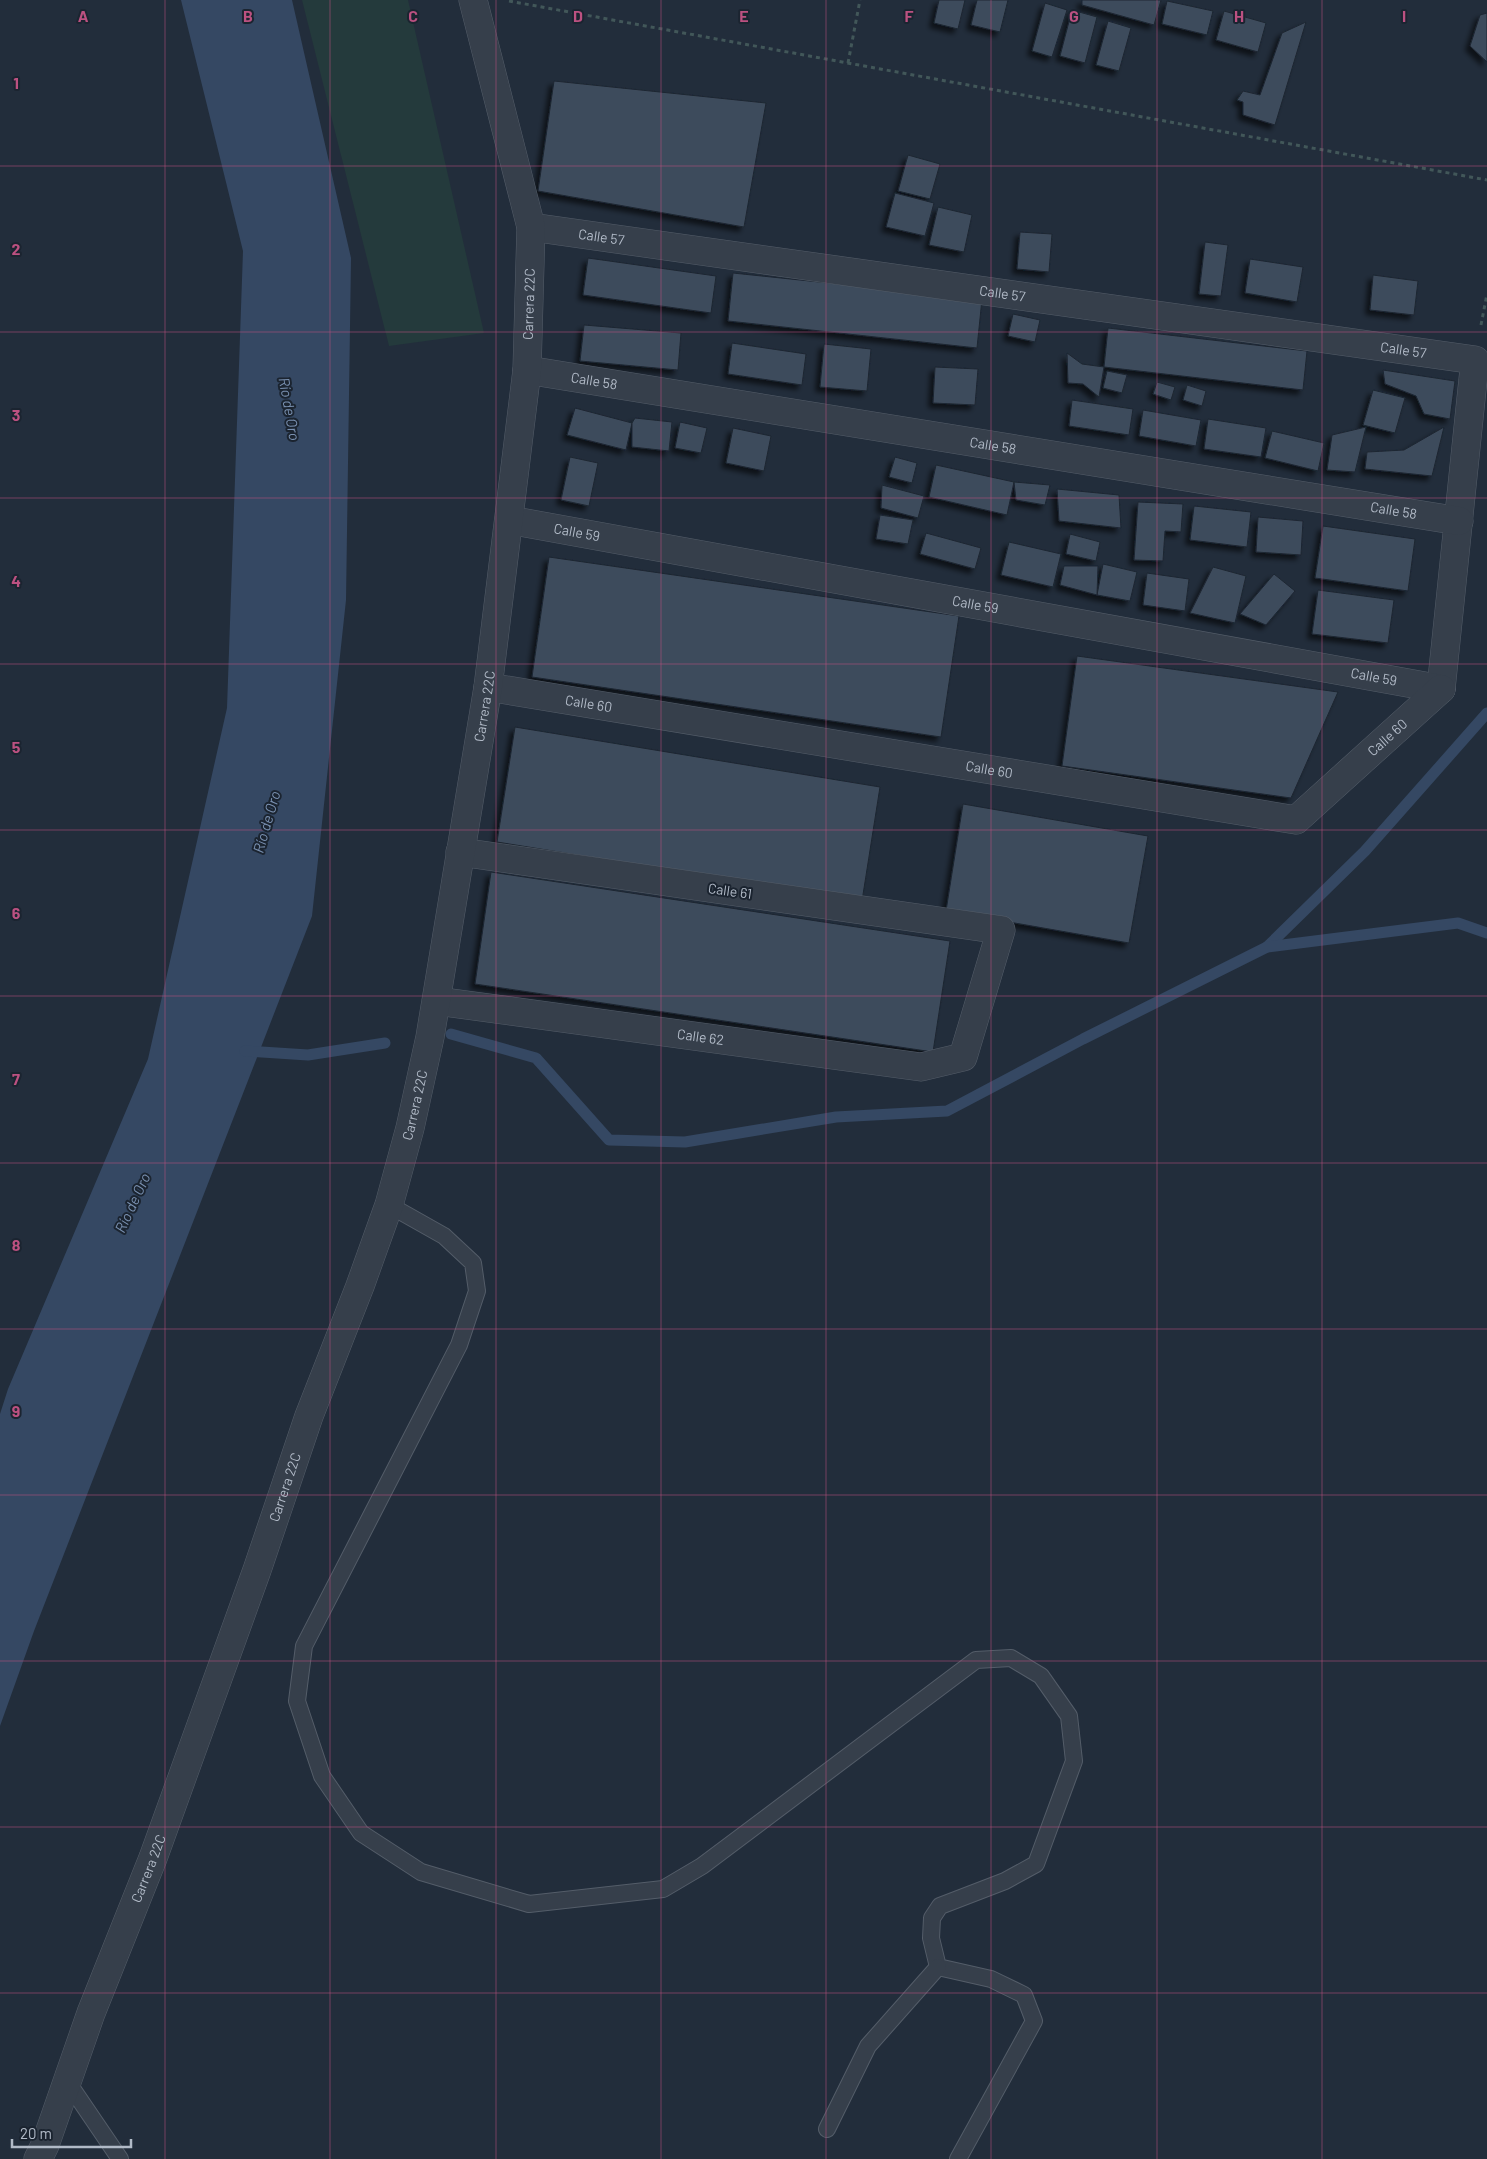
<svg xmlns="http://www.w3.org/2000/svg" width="1487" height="2159" viewBox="0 0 1487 2159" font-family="Barlow,sans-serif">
	<defs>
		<filter id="shadow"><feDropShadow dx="-4.5" dy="4.5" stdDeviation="2.5" flood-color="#0009"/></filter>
	</defs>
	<rect width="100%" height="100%" fill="#222d3b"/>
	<path fill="#243a3c" d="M302,0H408L484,333L389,346Z"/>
	<path fill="#354863" d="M181,0H292L351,258L346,600L312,916L34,1631L0,1726V1414L8,1389L148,1059L227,708L243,251Z"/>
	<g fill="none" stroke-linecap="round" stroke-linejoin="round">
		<g stroke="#354863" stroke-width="11">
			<path d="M1267,947L1365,851L1487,713"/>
			<path d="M451,1034L536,1058L609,1140L685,1142L836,1117L947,1111L1083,1039L1267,947L1458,923L1487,933"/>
			<path d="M245,1051L308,1055L385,1043"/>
		</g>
	</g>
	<g fill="#3e4b5b" stroke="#1d2632" filter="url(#shadow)">
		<path d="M939,0H965L958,29L934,23Z"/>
		<path d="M977,0H1008L1000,32L971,25Z"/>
		<path d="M1082,0H1161L1154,25L1082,5Z"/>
		<path d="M1167,1L1213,11L1207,35L1162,24Z"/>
		<path d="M1045,3L1067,10L1052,57L1032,51Z"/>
		<path d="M1072,10L1097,17L1085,63L1060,56Z"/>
		<path d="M1224,11L1266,23L1258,52L1216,40Z"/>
		<path d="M1487,13V62L1470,46L1480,15Z"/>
		<path d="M1108,21L1131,28L1119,71L1096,65Z"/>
		<path d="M1306,22L1275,125L1243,115V102L1237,100L1243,91L1260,95L1282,33Z"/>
		<path d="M554,81L766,103L744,227L538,191Z"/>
		<path d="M908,155L940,164L930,199L898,191Z"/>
		<path d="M895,193L934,203L925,236L886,227Z"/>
		<path d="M938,207L972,215L964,252L929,245Z"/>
		<path d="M1020,232L1052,234L1049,272L1017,269Z"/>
		<path d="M1205,242L1228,245L1221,296L1199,294Z"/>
		<path d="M588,258L716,276L711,313L583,295Z"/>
		<path d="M1250,259L1303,267L1297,302L1245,293Z"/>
		<path d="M733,273L982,299L977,348L728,321Z"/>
		<path d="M1373,275L1418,281L1414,315L1370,310Z"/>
		<path d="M1013,314L1040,320L1035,342L1008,336Z"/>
		<path d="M584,325L681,333L678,370L580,361Z"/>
		<path d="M1108,328L1307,351L1303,390L1104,367Z"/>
		<path d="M732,343L806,354L802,385L728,374Z"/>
		<path d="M824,344L871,349L867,391L820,387Z"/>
		<path d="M1067,353L1082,364L1104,367L1099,397L1083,384L1068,383Z"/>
		<path d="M935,367L978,369L975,405L933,403Z"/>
		<path d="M1383,370L1455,381L1450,419L1424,414L1416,396L1385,384Z"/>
		<path d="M1107,371L1127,375L1122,393L1103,388Z"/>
		<path d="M1157,382L1175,387L1171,400L1153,394Z"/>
		<path d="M1187,385L1206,391L1202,406L1183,400Z"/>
		<path d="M1373,390L1405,398L1395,433L1363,425Z"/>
		<path d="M1072,400L1133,409L1129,435L1069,426Z"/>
		<path d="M575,408L632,423L626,450L567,435Z"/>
		<path d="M1143,410L1201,420L1196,446L1139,436Z"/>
		<path d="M635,418L672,422L669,451L632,447V423Z"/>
		<path d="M1208,419L1266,428L1261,457L1204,449Z"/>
		<path d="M680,422L707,428L701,453L675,448Z"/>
		<path d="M1366,427L1355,472L1327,470L1332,435Z"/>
		<path d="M1444,427L1432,476L1365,469L1367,452L1404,450Z"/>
		<path d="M733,428L771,436L764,471L726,463Z"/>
		<path d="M1272,431L1324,443L1318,471L1265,458Z"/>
		<path d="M570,457L598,463L589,506L561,500Z"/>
		<path d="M895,457L917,463L912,483L889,477Z"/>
		<path d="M936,465L1014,482L1007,515L929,497Z"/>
		<path d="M1014,482L1050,485L1045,505L1016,500Z"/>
		<path d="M882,485L924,496L918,518L881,508Z"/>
		<path d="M1057,489L1119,495L1121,528L1059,521Z"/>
		<path d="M1138,502L1183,504L1181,532L1165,531L1163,561L1134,560Z"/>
		<path d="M1194,506L1251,512L1247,547L1190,540Z"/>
		<path d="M880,515L913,520L908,544L876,539Z"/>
		<path d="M1258,517L1303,521L1301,555L1256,552Z"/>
		<path d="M1323,526L1415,539L1408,591L1315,578Z"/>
		<path d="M926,533L981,548L975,569L920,554Z"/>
		<path d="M1070,534L1100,542L1096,561L1066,554Z"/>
		<path d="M1009,542L1061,554L1053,587L1001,575Z"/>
		<path d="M549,557L959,616L941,737L532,677Z"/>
		<path d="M1103,564L1137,572L1130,601L1097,595Z"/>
		<path d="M1064,566H1098L1097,595L1060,585Z"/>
		<path d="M1213,567L1246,576L1235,623L1190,613Z"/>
		<path d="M1147,573L1189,579L1185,611L1143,605Z"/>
		<path d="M1274,574L1295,591L1266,625L1240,614Z"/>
		<path d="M1318,590L1394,600L1388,643L1312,634Z"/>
		<path d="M1077,656L1338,692L1291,798L1062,766Z"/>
		<path d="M515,727L880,787L862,901L497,842Z"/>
		<path d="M963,804L1148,836L1129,943L946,911Z"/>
		<path d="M491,872L950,941L933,1052L475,984Z"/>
	</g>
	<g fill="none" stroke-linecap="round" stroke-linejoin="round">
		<defs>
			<g id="lane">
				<path d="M389,1205L444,1236L473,1263L477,1291L459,1345L304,1646L297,1701L322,1776L361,1833L421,1872L529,1904L663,1889L702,1866L976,1660L1011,1658L1041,1676L1069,1716L1074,1761L1036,1864L1005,1881L940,1906L932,1918L931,1938L938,1967L991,1979L1024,1995L1034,2021L958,2159"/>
				<path d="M67,2081L120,2159"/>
				<path d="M827,2129L868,2046L938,1967"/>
			</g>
			<g id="street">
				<path id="s1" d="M531,227L1475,360L1441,689"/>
				<path id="s2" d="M527,370L1459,521"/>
				<path id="s3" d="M509,520L1441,689"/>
				<path id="s4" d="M488,687L1296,820L1441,689"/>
				<path id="s5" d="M437,1001L921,1067L963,1057L1001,930L460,852"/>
				<path id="s6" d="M38,2159L45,2145L91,2013L153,1858L257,1570L309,1416L360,1286L389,1205L410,1128L430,1037L488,687L527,370L531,227L473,0"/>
			</g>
		</defs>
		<use href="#lane" stroke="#545d69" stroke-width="18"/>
		<use href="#street" stroke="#545d69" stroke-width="29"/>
		<g stroke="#425759" stroke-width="3" stroke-dasharray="4 4" stroke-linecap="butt">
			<path d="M509,1L1487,180"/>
			<path d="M848,63L860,0"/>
			<path d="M1481,325L1487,294"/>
		</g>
		<use href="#lane" stroke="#363f4b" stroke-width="16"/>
		<use href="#street" stroke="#363f4b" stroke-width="28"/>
	</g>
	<path fill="none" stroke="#bc5181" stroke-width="1" stroke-opacity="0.55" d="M165,0V2159M330,0V2159M496,0V2159M661,0V2159M826,0V2159M991,0V2159M1157,0V2159M1322,0V2159M0,166H1487M0,332H1487M0,498H1487M0,664H1487M0,830H1487M0,996H1487M0,1163H1487M0,1329H1487M0,1495H1487M0,1661H1487M0,1827H1487M0,1993H1487"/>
	<g text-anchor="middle" stroke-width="4" stroke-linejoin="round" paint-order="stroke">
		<g font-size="14" fill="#b1bac7" stroke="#1b2430">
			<text dy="5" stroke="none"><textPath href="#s1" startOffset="71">Calle 57</textPath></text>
			<text dy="5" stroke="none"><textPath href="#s1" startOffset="476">Calle 57</textPath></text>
			<text dy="5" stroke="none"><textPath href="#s6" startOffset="1930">Carrera 22C</textPath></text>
			<text dy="5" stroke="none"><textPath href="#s1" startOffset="881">Calle 57</textPath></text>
			<text dy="5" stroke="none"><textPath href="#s2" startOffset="68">Calle 58</textPath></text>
			<text dy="5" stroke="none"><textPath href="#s2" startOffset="472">Calle 58</textPath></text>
			<text dy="5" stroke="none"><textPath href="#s2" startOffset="878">Calle 58</textPath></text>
			<text dy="5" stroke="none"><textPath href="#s3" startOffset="69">Calle 59</textPath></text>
			<text dy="5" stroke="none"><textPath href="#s3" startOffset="474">Calle 59</textPath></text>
			<text dy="5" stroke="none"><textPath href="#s3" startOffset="879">Calle 59</textPath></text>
			<text dy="5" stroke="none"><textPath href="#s4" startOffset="102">Calle 60</textPath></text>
			<text dy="5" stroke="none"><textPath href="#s6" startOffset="1525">Carrera 22C</textPath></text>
			<text dy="5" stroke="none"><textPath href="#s4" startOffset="942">Calle 60</textPath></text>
			<text dy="5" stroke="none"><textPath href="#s4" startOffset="508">Calle 60</textPath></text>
			<text transform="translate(730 891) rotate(8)" y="5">Calle 61</text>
			<text dy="5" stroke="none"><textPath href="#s5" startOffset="266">Calle 62</textPath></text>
			<text dy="5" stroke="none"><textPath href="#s6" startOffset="1120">Carrera 22C</textPath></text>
			<text dy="5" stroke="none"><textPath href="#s6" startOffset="716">Carrera 22C</textPath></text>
			<text dy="5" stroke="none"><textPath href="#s6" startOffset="311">Carrera 22C</textPath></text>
		</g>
		<g font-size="15" font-style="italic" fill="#7990b0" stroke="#1b2430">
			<text transform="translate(289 409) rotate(80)" y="5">Río de Oro</text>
			<text transform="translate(267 822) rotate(-74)" y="5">Río de Oro</text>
			<text transform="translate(133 1203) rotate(-65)" y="5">Río de Oro</text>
		</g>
	</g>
	<g font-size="16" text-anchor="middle" font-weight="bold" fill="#bc5181" stroke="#1b2430" stroke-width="4" stroke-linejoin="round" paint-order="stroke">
		<text x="83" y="22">A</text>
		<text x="248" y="22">B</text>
		<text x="413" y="22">C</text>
		<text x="578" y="22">D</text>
		<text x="744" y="22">E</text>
		<text x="909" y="22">F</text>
		<text x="1074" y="22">G</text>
		<text x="1239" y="22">H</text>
		<text x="1404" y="22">I</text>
		<text x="16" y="89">1</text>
		<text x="16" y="255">2</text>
		<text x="16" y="421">3</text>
		<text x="16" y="587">4</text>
		<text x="16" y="753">5</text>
		<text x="16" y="919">6</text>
		<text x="16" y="1085">7</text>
		<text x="16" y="1251">8</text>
		<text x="16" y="1417">9</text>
	</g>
	<path d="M12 2139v8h119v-8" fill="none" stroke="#b1bac7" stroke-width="2.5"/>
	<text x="20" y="2139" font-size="15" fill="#b1bac7" stroke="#1b2430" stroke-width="4" paint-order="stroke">20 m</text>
</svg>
